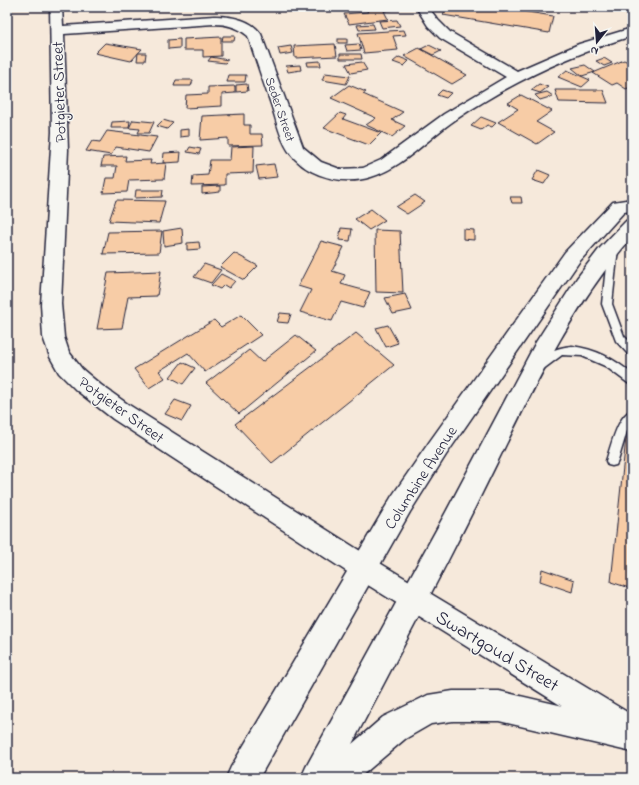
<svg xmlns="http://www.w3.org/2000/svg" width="639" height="785" viewBox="0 0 639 785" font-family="'Indie Flower',sans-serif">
	<rect width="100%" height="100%" fill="#f6e9db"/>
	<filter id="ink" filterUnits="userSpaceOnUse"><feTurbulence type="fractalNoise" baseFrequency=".025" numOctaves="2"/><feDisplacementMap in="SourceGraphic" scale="8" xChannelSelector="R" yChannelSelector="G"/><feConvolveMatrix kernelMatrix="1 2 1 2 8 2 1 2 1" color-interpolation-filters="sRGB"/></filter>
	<g filter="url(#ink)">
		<g fill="#f7cca6" stroke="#22223b">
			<path d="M97,7H136V9L96,10Z"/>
			<path d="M365,7H390L392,10L384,11L388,19L349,24L344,14L368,12Z"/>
			<path d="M446,7H496L553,16L549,33L443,15Z"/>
			<path d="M397,20L400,26L382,28L379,21Z"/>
			<path d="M373,24L375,29L359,30L357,25Z"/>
			<path d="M404,30L406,35L393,36L398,50L364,53L358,33Z"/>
			<path d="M223,36H235L234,41H222Z"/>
			<path d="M221,37V56L203,57V50H184V39Z"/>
			<path d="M180,39V48L168,49V40Z"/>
			<rect x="338" y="39" width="9" height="4"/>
			<path d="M105,43L142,49L131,61L95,53Z"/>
			<path d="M335,44L337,56L295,58L294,46Z"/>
			<path d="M359,44L361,50L347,51L345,45Z"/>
			<path d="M429,45L441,51L433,55L421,49Z"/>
			<path d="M291,46L293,53L280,55L278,48Z"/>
			<path d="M419,48L467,75L452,84L404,56Z"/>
			<path d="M138,53H146L145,61H137Z"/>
			<path d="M340,54H361L362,59H340Z"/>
			<path d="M211,57L228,60L225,63L208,61Z"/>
			<path d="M399,57L409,61L404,66L393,62Z"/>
			<path d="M604,58L612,63L604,66L596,61Z"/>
			<path d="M624,60L632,64V86L626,89L617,83L612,85L593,73Z"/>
			<path d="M320,61L321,66H308L307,62Z"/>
			<path d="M362,62L367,70L351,73L346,64Z"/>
			<path d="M300,65L301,70L288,72L286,66Z"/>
			<path d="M585,65L595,72L582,76L572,68Z"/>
			<path d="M567,70L590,80L582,87L558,77Z"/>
			<path d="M325,73L350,76L346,84L322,80Z"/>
			<path d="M229,75H246L245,82H227Z"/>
			<path d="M176,80H193L191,86H174Z"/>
			<path d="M247,84L248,91L236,92V85Z"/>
			<path d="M539,84L548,87L540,93L531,90Z"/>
			<path d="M349,85L366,92L363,94L403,112L392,120L405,126L392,137L366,125L376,118L331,98Z"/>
			<path d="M235,86V93L222,94V106L185,108L186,95L208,94V87Z"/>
			<path d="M442,90L451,93L446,98L437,95Z"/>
			<path d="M555,90H603L608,103L559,102Z"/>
			<path d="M547,92L553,96L540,100L535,95Z"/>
			<path d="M521,95L552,111L536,122L554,132L537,144L498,122L518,109L508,103Z"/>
			<path d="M340,113L346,115L343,119L381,133L369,145L324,128Z"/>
			<path d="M244,114V125H250V134H262L263,145L228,146V138L200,140L202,116Z"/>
			<path d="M481,117L496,123L492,127L487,125L481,130L471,126Z"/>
			<path d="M133,120L154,122L149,133H138L140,129L129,128Z"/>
			<path d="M163,120L173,123L167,129L157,126Z"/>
			<path d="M130,121L129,128H111L112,122Z"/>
			<path d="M189,129V136L180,137V130Z"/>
			<path d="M107,131L157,137L149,152L116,147L111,155L86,151L92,141L100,142Z"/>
			<path d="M254,146L253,173L225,174V185L192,186L193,176L208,175L210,160H230L231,147Z"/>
			<path d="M190,147L201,149L199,154L187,152Z"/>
			<path d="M181,152L180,162L163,163L164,153Z"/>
			<path d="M126,156L125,161L151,160L150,164L166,163L164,179L129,180L127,192L103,193L106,178H115L117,166H101L103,157Z"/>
			<path d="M274,164L277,177L259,179L256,166Z"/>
			<path d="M538,170L550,175L544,184L532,180Z"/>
			<path d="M220,186V192L202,194V187Z"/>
			<path d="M136,190H163L162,197L135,198Z"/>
			<path d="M415,195L425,202L407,214L396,207Z"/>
			<path d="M510,197H521L522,203H512Z"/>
			<path d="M116,200L165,201L159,223L109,221Z"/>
			<path d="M371,209L385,220L369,230L355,219Z"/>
			<path d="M182,228L183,243L164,246L163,231Z"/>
			<path d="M341,228L352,229L350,241L339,240Z"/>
			<path d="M463,229L474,230V240L463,239Z"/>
			<path d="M375,230L400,231L403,293L376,292Z"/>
			<path d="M162,231L159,253L103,254L108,232Z"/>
			<path d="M321,241L344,247L332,271L345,275L341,284L370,292L363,308L341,302L332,321L300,312L311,290L298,286Z"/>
			<path d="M199,242L200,249L187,250V243Z"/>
			<path d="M234,253L258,266L244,280L220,267Z"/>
			<path d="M204,264L221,270L211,283L194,277Z"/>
			<path d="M161,271L157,296L128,297L122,328L97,329L108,273Z"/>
			<path d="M221,274L235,281L229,288L224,285L220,289L211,285Z"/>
			<path d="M405,294L412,310L393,314L385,298Z"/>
			<path d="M280,313L291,314L288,323L277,322Z"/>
			<path d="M241,315L261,335L205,372L188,353L159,371L165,378L149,388L134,369L214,320L221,327Z"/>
			<path d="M388,325L398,343L386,347L376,328Z"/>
			<path d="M356,333L394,365L272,463L235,424Z"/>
			<path d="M296,335L316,351L239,414L206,383L249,350L262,362Z"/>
			<path d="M182,362L195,368L183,384L170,377Z"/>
			<path d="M175,400L191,406L182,421L165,414Z"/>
			<path d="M626,438L632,440V589L611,582Z"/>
			<path d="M542,569L574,580L572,592L540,581Z"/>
		</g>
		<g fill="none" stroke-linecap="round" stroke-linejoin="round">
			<defs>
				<g id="lane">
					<path d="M613,245L618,248L612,304L624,336L632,344V355L628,354L616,341L602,304L608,248Z"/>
					<path d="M572,346C595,349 615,359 632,374V386L605,366L582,356L562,355L542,370L538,371L534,370L533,367C539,354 558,347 572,346Z"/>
					<path d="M632,410V424L627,431L618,461L616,465L612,466L608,465L606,461C611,447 617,416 632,410Z"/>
				</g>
				<path id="street" d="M50,7H62L63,26L214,16C230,16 251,19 261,34L303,147L321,162L340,169L363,168L381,160L444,114L506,77L440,38L428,26L416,7H428L438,20L450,32L517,71L579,44L632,28V36C569,55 510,83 455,120C427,139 404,167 371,177C346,185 313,178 295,159C281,145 277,122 271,104C263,81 255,58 248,36C238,27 227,24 214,24L64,34L68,150L61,304L64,337L69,352L82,369L101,385L129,405L373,559L632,715V747L621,743L355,577L113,419L76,390L59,373L50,357L43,337L41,304L52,132Z"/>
				<g id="secondary">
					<path d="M632,199V211L624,212L579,262L446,455L410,512L259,778H226L231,767L392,496L430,441L565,252L613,202Z"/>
					<path d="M632,219V237C566,312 527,403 483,491C441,576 396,660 352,744L383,717L418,700L428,695L453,691H499L632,722V752L499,721H453L431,724L405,739L359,778H301L306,767L446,512L536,342L577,278L600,248L626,221Z"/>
				</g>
			</defs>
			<use href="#lane" stroke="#22223b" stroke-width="3"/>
			<use href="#street" stroke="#22223b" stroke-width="3"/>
			<use href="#secondary" stroke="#22223b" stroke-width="3"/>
			<use href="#lane" fill="#f6f6f2" fill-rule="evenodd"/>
			<use href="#street" fill="#f6f6f2" fill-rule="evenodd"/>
			<use href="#secondary" fill="#f6f6f2" fill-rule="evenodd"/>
		</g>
	</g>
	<g text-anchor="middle" stroke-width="3" stroke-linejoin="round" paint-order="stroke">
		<g font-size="13" fill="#22223b" stroke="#f6f6f2">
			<text transform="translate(281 109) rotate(71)" y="5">Seder Street</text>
		</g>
		<g font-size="16" fill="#22223b" stroke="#f6f6f2">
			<text transform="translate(58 92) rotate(-92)" y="6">Potgieter Street</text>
			<text transform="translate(122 409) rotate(36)" y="6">Potgieter Street</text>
			<text transform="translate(420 477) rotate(-57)" y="6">Columbine Avenue</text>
		</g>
		<g font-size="19" fill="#22223b" stroke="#f6f6f2">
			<text transform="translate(498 650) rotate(31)" y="7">Swartgoud Street</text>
		</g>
	</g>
	<rect width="639" height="785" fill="none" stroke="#f6f6f2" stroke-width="24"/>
	<rect x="12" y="12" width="615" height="761" fill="none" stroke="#22223b" stroke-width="1.5" filter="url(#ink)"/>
	<g transform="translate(597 42) rotate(197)" stroke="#f6f6f2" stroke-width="3" paint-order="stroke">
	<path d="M0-3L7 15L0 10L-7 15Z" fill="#22223b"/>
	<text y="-6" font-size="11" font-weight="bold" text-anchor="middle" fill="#22223b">N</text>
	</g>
</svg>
